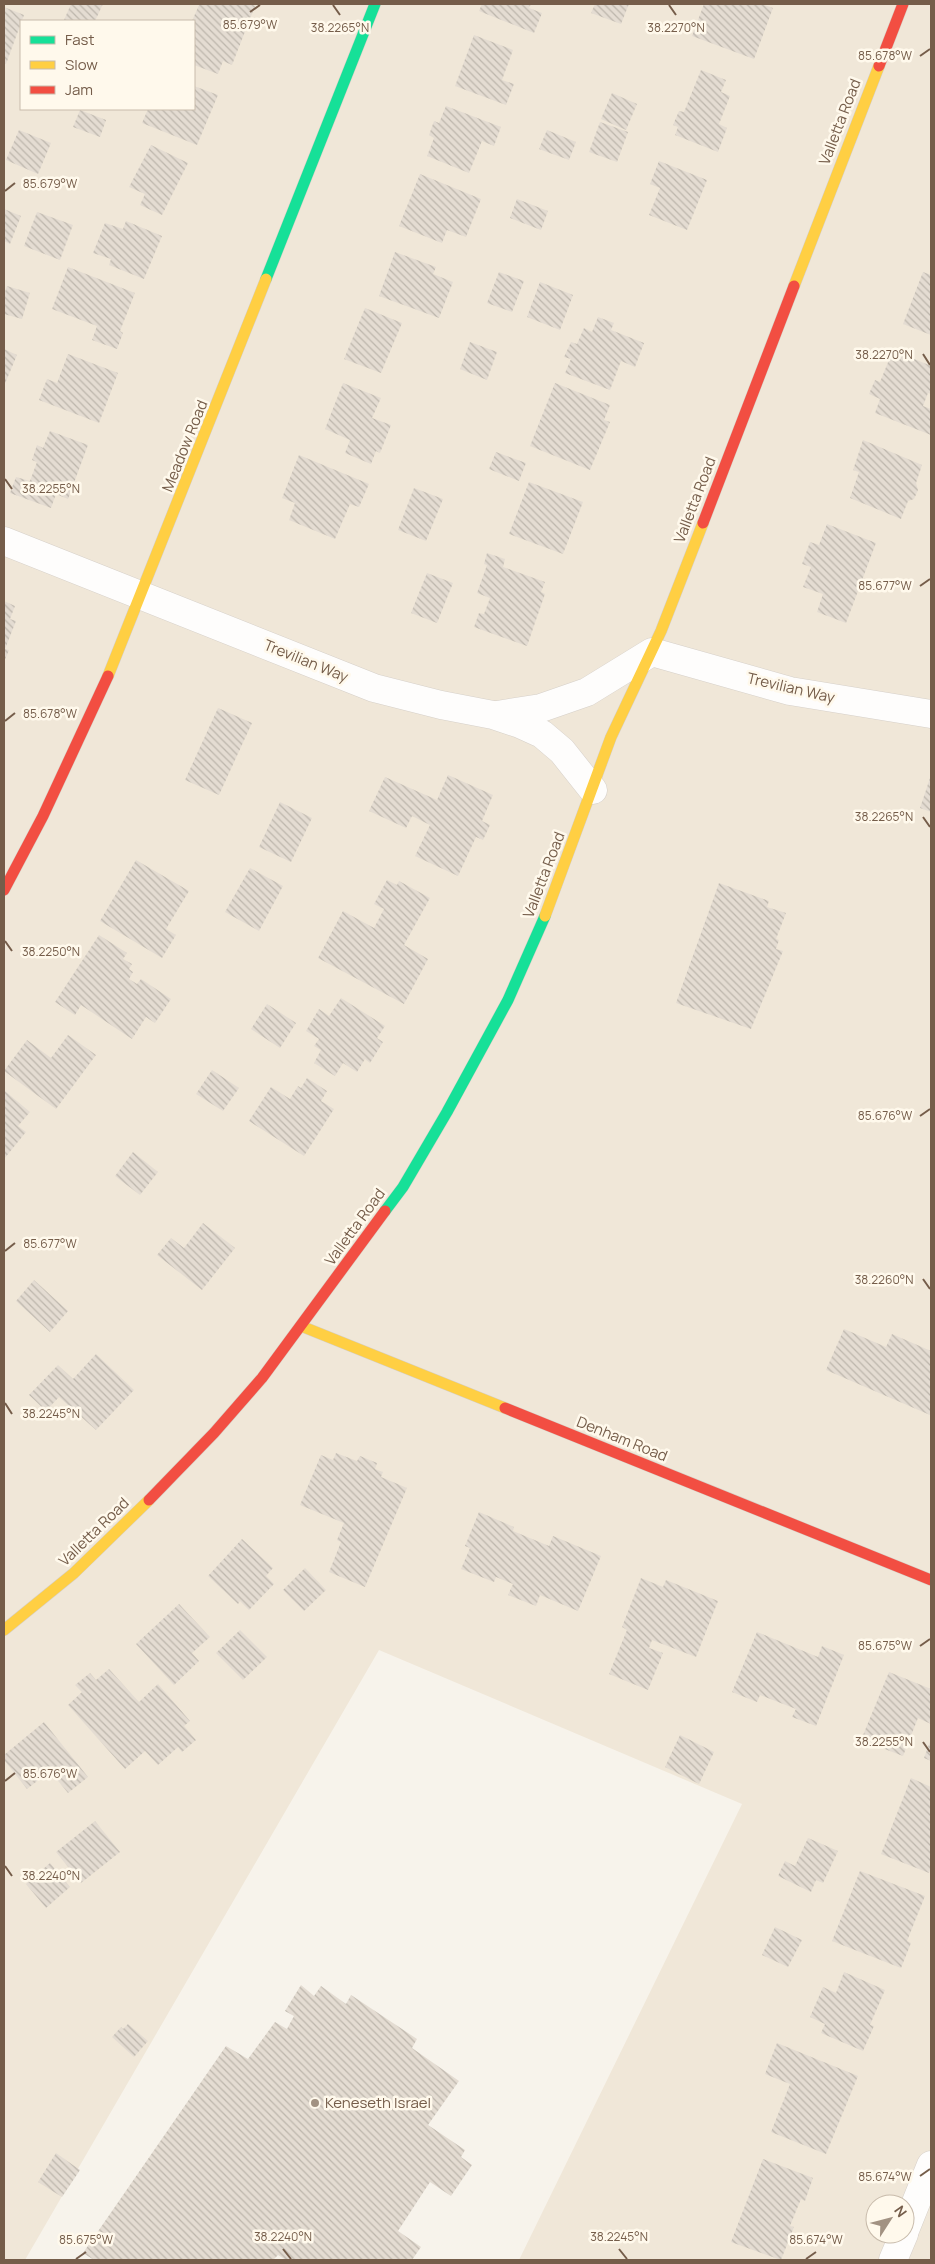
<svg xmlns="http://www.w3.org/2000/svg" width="935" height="2264" viewBox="0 0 935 2264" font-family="Manrope,sans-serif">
	<defs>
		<pattern id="building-back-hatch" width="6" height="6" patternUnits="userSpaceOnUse" patternTransform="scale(1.25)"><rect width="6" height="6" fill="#e4dcd2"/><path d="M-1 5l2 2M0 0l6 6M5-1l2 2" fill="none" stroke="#bdb6ac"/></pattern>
	</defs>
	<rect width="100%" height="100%" fill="#f7f3eb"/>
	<path fill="#f0e7d8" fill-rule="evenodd" d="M4,4H931V2260H519L742,1804L379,1650L25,2260H4ZM21,21H194V109H21ZM875,2204H905V2234H875Z"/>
	<g fill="url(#building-back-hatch)">
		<path d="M71,4H103L95,21H68L64,20Z"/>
		<path d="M195,4H251L255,6L232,65L223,61L218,74L194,65L192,21L199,5Z"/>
		<path d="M482,4H531L529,8L542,13L534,33L479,11Z"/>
		<path d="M595,4H629L621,24L591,13Z"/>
		<path d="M704,4H761L773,8L754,59L692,36Z"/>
		<path d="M4,7L24,15L6,64L4,63Z"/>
		<path d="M474,35L513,50L502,80L514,84L506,105L455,86Z"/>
		<path d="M701,70L726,80L721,92L730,96L719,124L727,128L718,152L675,135L678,127L673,125L679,111L684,112Z"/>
		<path d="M194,86L218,95L197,145L142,123L148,109H194Z"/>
		<path d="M612,93L637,104L626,130L601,119Z"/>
		<path d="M446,106L501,127L494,146L482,141L469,173L427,156L434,138L429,135L434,121L439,123Z"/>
		<path d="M80,110L106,120L100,137L73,127Z"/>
		<path d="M600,122L628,132L617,162L589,152Z"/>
		<path d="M19,130L51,143L38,174L6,160Z"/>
		<path d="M547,130L576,142L569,160L539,149Z"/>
		<path d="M151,145L188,163L162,215L140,205L145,194L129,187Z"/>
		<path d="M659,161L707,180L687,230L649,215L660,188L650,184Z"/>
		<path d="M420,174L481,199L466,237L447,230L442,243L399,226Z"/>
		<path d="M517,199L548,211L541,230L510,218Z"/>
		<path d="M4,209L21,216L10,244L4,241Z"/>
		<path d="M37,212L73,225L60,260L24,246Z"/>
		<path d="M126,221L162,236L144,279L109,265L111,259L93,253L105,223L123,229Z"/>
		<path d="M395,252L436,267L433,274L453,282L439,318L379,296Z"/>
		<path d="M68,267L135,293L120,331L123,333L117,349L92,340L97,326L52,309Z"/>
		<path d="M499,272L524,281L512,312L487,303Z"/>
		<path d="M923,272L931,275V335L903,324Z"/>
		<path d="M540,282L573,295L560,330L527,317Z"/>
		<path d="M7,286L30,293L22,319L4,314V295Z"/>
		<path d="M365,308L402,323L381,373L344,359Z"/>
		<path d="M598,317L614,323L611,330L644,343L635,367L621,361L610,390L565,373L571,359L564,357L571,342L577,344L584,328L592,332Z"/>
		<path d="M470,342L497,352L487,380L460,369Z"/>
		<path d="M4,349L17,355L4,386Z"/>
		<path d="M893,350L931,366V394L928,393L923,406L931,409V435L875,413L880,399L869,394L875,380L880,382Z"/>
		<path d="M68,354L118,373L99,423L39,400L47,379L57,383Z"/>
		<path d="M343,383L381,398L372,418L391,425L380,453L376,451L371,464L345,453L350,440L325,429Z"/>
		<path d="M555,383L610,405L604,420L610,422L590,470L530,446Z"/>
		<path d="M50,431L88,445L68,499L56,494L51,508L10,493L16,477L30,481L37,462L32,460L37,445L43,448Z"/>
		<path d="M863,440L922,465L916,483L918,490L914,499L908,501L901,519L850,498L859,472L853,470Z"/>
		<path d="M496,452L526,463L519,481L489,469Z"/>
		<path d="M299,455L369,484L359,507L350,504L335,539L289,520L295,503L282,498Z"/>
		<path d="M529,482L583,502L563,554L509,534Z"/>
		<path d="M414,488L443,499L426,541L398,530Z"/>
		<path d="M827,524L876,543L846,623L817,612L823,594L803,587L811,567L802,564L810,542L819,545Z"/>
		<path d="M487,553L505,559L503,567L545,582L541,592L545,594L527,646L474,627L479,613L484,614L490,598L477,593L487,565L484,564Z"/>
		<path d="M427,573L453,583L437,623L411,613Z"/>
		<path d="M4,601L15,606L10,619L16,621L5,649L9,650L4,662Z"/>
		<path d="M218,708L252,723L219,795L185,780Z"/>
		<path d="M448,775L493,795L482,821L490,825L483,840L476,837L458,876L415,856L430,825L412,816L406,828L369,811L385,777L437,800Z"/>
		<path d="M931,775V812L920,808Z"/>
		<path d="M280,802L312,818L291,862L259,847Z"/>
		<path d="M136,860L189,891L166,929L176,935L162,958L100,921Z"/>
		<path d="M250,868L283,886L259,931L225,912Z"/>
		<path d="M387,880L397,885L399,881L430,898L404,945L428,959L404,1004L318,958L343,911L374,928L384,909L374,904Z"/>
		<path d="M719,883L769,901L767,907L786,913L776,939L779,940L776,949L783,951L751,1029L676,1003Z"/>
		<path d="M99,935L127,953L123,959L132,964L129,969L133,972L129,979L137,984L141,979L171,999L155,1023L146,1017L132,1039L81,1005L75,1015L55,1002Z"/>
		<path d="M341,998L385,1026L377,1038L383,1042L370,1063L365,1059L357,1072L343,1063L335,1076L314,1063L321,1050L314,1046L319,1039L306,1031L319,1009L329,1016Z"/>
		<path d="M267,1004L296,1023L280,1048L251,1029Z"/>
		<path d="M68,1035L96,1055L56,1109L4,1071L27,1040L51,1058Z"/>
		<path d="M212,1070L239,1088L223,1111L196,1094Z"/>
		<path d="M307,1078L327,1091L321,1101L334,1109L304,1156L249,1121L271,1087L290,1099L298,1086L301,1088Z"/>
		<path d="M5,1091L30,1112L18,1126L26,1132L4,1159Z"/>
		<path d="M133,1152L158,1172L140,1195L115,1176Z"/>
		<path d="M203,1223L235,1248L202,1290L157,1255L171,1238L184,1248Z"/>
		<path d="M34,1280L68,1311L50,1332L16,1301Z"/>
		<path d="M844,1329L886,1347L892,1334L931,1351L930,1415L826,1370Z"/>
		<path d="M96,1354L134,1390L96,1430L59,1397L46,1411L29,1395L58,1365L73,1379Z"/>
		<path d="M336,1453L357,1461L360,1456L377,1463L375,1469L383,1472L381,1477L407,1488L365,1587L329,1572L341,1542L337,1540L344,1523L300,1505L321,1455L333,1460Z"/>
		<path d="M479,1512L514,1527L513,1531L549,1546L553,1536L601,1556L578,1611L540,1595L536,1606L508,1595L513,1584L496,1577L494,1582L461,1569L470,1548L465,1546Z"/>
		<path d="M242,1539L273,1568L266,1576L274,1584L249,1610L240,1601L238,1604L208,1576Z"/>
		<path d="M305,1568L326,1590L304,1611L283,1590Z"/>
		<path d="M641,1578L663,1587L666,1580L718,1601L696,1657L652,1640L649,1648L663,1653L648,1690L609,1674L627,1630L622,1627Z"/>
		<path d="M179,1604L210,1637L192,1653L199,1661L174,1685L136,1644Z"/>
		<path d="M240,1630L267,1657L243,1680L216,1653Z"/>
		<path d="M757,1632L818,1657L822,1646L844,1655L816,1726L792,1717L796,1709L760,1695L757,1702L732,1692Z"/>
		<path d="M109,1669L139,1702L158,1684L190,1721L184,1726L196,1740L182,1752L178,1747L158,1765L145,1751L125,1769L68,1705L82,1692L75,1685L90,1673L96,1680Z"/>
		<path d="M889,1672L931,1689V1724L918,1718L903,1756L861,1740Z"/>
		<path d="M44,1722L88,1777L68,1793L50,1771L27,1789L4,1760V1755Z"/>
		<path d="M680,1735L714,1752L699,1784L665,1767Z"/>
		<path d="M931,1739V1761L924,1758Z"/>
		<path d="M911,1778L931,1787V1867L929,1873L881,1854Z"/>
		<path d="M95,1821L120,1852L81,1883L56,1852Z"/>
		<path d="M808,1838L838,1851L823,1883L816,1880L811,1892L778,1876L785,1861L795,1866Z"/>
		<path d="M50,1863L70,1887L46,1908L26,1884Z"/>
		<path d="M860,1871L925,1896L907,1941L911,1943L901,1968L832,1941Z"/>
		<path d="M775,1927L802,1940L788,1967L762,1955Z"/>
		<path d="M844,1972L885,1990L870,2025L874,2026L863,2051L821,2033L825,2024L810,2017L823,1987L836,1993Z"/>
		<path d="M301,1985L314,1996L321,1986L346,2004L351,1995L417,2039L412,2048L459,2081L428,2125L465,2150L461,2157L472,2165L451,2196L430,2182L398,2231L421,2247L412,2260H286L278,2255L273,2260H94L83,2253L226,2046L248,2059L275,2022L287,2029L294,2016L285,2011Z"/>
		<path d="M128,2024L148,2041L134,2057L112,2037L121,2027L123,2029Z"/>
		<path d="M777,2043L858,2076L826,2154L771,2132L790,2084L765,2074Z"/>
		<path d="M56,2153L80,2170L62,2197L38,2182Z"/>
		<path d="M763,2159L813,2178L805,2201L801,2199L790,2226L794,2227L781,2260L731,2242Z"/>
	</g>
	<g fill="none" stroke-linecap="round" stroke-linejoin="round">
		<defs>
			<g id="street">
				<path d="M4,541L374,688L441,705L493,715L520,724L542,734L562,751L593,790"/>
				<path d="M497,715L541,708L587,692L652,652L790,691L931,714"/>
				<path d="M905,2230L931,2165"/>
				<path d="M893,2260L904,2234"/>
			</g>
			<g id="fast">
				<path d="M266,279L375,4"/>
				<path d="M385,1211L403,1187L447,1112L508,1000L545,916"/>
			</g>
			<g id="slow">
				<path d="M794,286L879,66"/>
				<path d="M108,676L266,279"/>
				<path d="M545,916L611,737L661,631L703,523"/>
				<path d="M301,1326L505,1408"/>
				<path d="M4,1630L74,1573L149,1500"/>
			</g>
			<g id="jam">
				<path d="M879,66L903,4"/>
				<path d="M703,523L794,286"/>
				<path d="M4,890L43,816L108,676"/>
				<path d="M505,1408L931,1580"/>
				<path d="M149,1500L214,1433L262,1378L385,1211"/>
			</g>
		</defs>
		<use href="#street" stroke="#d6d0c9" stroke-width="29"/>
		<use href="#fast" stroke="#d5cfc6" stroke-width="12"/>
		<use href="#slow" stroke="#d5cfc6" stroke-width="12"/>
		<use href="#jam" stroke="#d5cfc6" stroke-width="12"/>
		<use href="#street" stroke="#fefdfc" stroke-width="28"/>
		<use href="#fast" stroke="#16e098" stroke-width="11"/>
		<use href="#slow" stroke="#ffcf43" stroke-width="11"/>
		<use href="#jam" stroke="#f24e42" stroke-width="11"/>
	</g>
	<path fill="none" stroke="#755d4a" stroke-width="2" d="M333,5L340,15M669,5L676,15M250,12L260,5M920,56L930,49M5,191L15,183M923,354L930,365M5,479L12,489M920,586L930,579M5,721L15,713M923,817L930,827M5,941L12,951M920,1116L930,1109M5,1251L15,1243M923,1279L930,1289M5,1403L12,1414M920,1646L930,1639M923,1742L930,1752M5,1781L15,1773M5,1866L12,1876M920,2176L930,2169M283,2249L291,2259M619,2249L627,2259M76,2259L86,2252M806,2259L816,2252"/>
	<circle fill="#a29282" stroke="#fff9ec" stroke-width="2" cx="315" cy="2103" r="5"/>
	<g text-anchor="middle" stroke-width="5" stroke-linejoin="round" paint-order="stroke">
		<g font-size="15" fill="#755d4a" stroke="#fff9ec">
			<text transform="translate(840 122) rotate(-69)" y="5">Valletta Road</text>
			<text transform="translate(185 446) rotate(-68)" y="5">Meadow Road</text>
			<text transform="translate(695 500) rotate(-69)" y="5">Valletta Road</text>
			<text transform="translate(306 661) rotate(22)" y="5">Trevilian Way</text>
			<text transform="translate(791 688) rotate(13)" y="5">Trevilian Way</text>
			<text transform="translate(544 875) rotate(-69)" y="5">Valletta Road</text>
			<text transform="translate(355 1227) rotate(-54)" y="5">Valletta Road</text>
			<text transform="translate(622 1439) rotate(22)" y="5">Denham Road</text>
			<text transform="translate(94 1532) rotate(-44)" y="5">Valletta Road</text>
		</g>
		<g font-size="15" fill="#755d4a" stroke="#fff9ec" text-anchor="start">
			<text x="325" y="2108">Keneseth Israel</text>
		</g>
	</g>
	<g font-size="12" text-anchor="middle" fill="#755d4a" stroke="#fff9ec" stroke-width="5" stroke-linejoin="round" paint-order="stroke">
		<text x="250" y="29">85.679°W</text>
		<text x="340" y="32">38.2265°N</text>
		<text x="676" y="32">38.2270°N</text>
		<text x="885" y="60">85.678°W</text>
		<text x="50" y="188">85.679°W</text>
		<text x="884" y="359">38.2270°N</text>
		<text x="51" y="493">38.2255°N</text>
		<text x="885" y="590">85.677°W</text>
		<text x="50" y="718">85.678°W</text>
		<text x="884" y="821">38.2265°N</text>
		<text x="51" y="956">38.2250°N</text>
		<text x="885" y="1120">85.676°W</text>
		<text x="50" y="1248">85.677°W</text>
		<text x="884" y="1284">38.2260°N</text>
		<text x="51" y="1418">38.2245°N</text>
		<text x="885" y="1650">85.675°W</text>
		<text x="884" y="1746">38.2255°N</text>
		<text x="50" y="1778">85.676°W</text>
		<text x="51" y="1880">38.2240°N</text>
		<text x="885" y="2181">85.674°W</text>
		<text x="283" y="2241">38.2240°N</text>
		<text x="619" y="2241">38.2245°N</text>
		<text x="86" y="2244">85.675°W</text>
		<text x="816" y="2244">85.674°W</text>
	</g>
	<rect width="935" height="2264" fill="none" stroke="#755d4a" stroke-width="10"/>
	<rect x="20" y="20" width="175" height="90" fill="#fff9ec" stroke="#c8bbab"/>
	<rect x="30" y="36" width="25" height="8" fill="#16e098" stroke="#c8bbab"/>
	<text x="65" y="45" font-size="15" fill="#755d4a">Fast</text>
	<rect x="30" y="61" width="25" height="8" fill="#ffcf43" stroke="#c8bbab"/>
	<text x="65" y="70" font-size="15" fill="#755d4a">Slow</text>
	<rect x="30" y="86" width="25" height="8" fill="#f24e42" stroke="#c8bbab"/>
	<text x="65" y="95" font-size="15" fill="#755d4a">Jam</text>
	<g transform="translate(890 2219) rotate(54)"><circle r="24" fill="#fff9ec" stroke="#c8bbab"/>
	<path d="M0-4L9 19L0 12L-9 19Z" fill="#a29282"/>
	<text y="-8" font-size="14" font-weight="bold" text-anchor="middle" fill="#755d4a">N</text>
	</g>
</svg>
